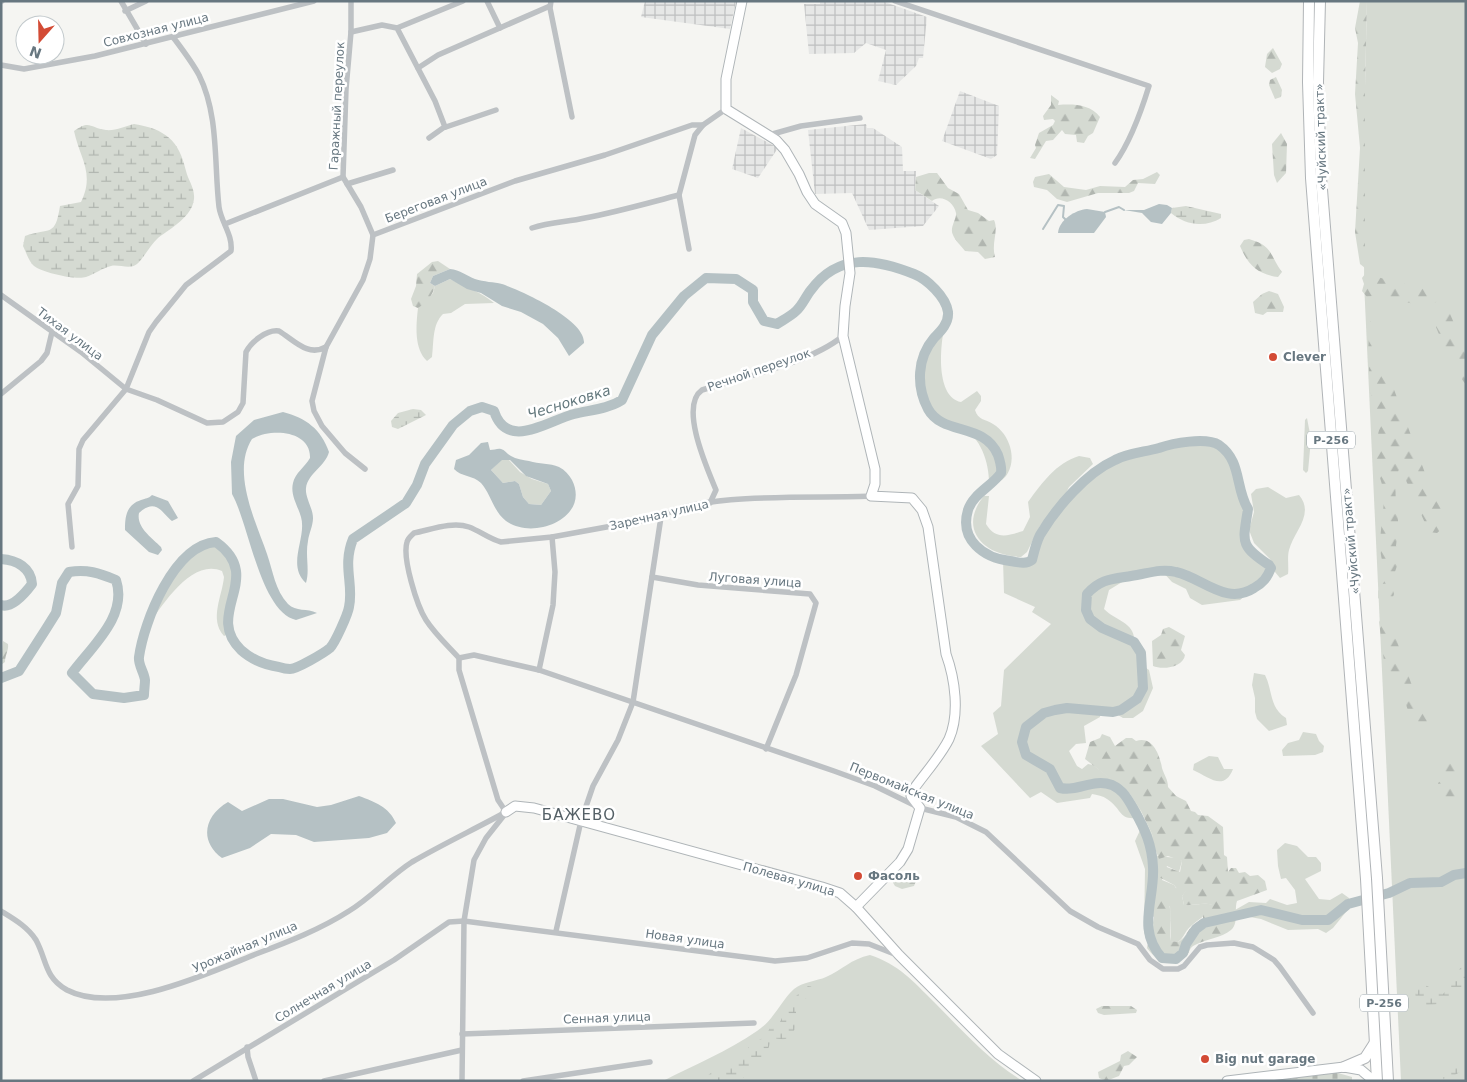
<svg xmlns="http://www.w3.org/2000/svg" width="1467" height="1082" viewBox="0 0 1467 1082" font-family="'DejaVu Sans',sans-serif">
	<defs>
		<pattern id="industrial-grid" width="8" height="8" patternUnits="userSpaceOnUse" patternTransform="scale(1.25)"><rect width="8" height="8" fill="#e6e7e6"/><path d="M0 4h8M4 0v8" fill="none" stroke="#bec0c0"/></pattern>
		<pattern id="forest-firs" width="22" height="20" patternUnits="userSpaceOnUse" patternTransform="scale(1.25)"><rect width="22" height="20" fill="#d5dad2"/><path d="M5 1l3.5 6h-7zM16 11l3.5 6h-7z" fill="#b1b6b0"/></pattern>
		<pattern id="wetland-marsh" width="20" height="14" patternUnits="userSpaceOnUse" patternTransform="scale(1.25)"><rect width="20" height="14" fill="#d5dad2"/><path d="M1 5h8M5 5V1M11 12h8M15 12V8" fill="none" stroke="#b1b6b0"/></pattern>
		<pattern id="cemetery-stones" width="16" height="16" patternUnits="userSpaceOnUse" patternTransform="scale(1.25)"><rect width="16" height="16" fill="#d5dad2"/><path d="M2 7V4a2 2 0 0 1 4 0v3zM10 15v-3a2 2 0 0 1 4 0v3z" fill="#b1b6b0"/></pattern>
	</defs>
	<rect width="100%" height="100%" fill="#f5f5f2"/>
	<g fill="url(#industrial-grid)">
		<path d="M645,1H736L730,29L641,17Z"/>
		<path d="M820,1H882L927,17L923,58H919L916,66L896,85L878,81L886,50L866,43L854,53L809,54L804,4H820Z"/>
		<path d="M960,91L999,106L997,155L991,159L942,141Z"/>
		<path d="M866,124L867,128H873L902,147L903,171H916L915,190L939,206L923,226L869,230L852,193L815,194L808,130Z"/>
		<path d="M741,128L778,148L758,178L732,169Z"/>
	</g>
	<g fill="#d5dad2">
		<path d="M1367,1H1466V1081H1401L1364,282L1365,86Z"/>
		<path d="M450,279C463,285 484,294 494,303L465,304L451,313L443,314C432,325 434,341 432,357L427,361C414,349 416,325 418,308L433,293L435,286Z"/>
		<path d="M944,329C940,348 936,397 961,402L977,391L981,396V401L975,410C978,420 985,419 993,424C1010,434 1018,460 1006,476C1002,481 994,484 989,487C990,467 983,440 964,429C956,425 945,425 938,420C922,409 917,378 921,360C924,348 936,337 944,329Z"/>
		<path d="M1307,418L1311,439L1308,471L1306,473L1303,470L1305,420Z"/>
		<path d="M1209,442C1242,450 1233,486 1248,509C1243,543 1239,544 1269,565L1271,568L1266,579L1240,600L1202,605L1190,598L1186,589L1172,582L1161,570L1132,576L1109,590L1104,609C1116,621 1136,623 1134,642L1141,653L1143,666L1149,670L1153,688L1143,711L1133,718H1123L1113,712L1100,711V717L1084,726L1086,743L1076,744L1069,751L1077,766L1082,769L1088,764L1093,765C1111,779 1137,795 1143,817C1117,822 1124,810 1107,799C1103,796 1097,795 1092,794L1090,798L1057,803L1041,792L1030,798L981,746L998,734L993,713L1001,706L1004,670L1051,624L1032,612L1035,607L1004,593L1003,560L1023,563L1032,560L1040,534L1077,486L1107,464L1117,458L1174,443Z"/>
		<path d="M1079,456L1090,458L1093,464L1069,487L1062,501L1040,526L1027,552L1021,557C984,556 957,529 984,496H989L986,524C996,540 1007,536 1023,531L1030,517L1028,502C1042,483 1056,463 1079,456Z"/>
		<path d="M501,460H509L520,472L532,479L548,484L551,491L541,505L529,504L523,497L519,484L515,481L503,483L491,470Z"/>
		<path d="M1268,487L1286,498L1299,495C1315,514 1294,531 1289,550C1287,558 1289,567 1288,574L1280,578L1275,572L1270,559L1254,543L1249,530L1254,512L1251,494L1256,489Z"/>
		<path d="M216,542C253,569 226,596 228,634L224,636C209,619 222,597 224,577L222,571C191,558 162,606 147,627C156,597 180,545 216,542Z"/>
		<path d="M1254,673L1265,675C1273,691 1269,707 1286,718L1287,725L1269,731L1257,719L1255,712V698L1252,685Z"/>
		<path d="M1303,732L1316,734L1319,741L1324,746L1323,752L1315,755L1283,756L1282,750L1288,743L1299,740Z"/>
		<path d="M1209,756L1218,757L1224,769H1233C1224,792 1209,777 1193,770L1194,764Z"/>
		<path d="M1146,822L1152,834L1157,856L1177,858L1182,861L1179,872L1167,866L1162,880L1174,885L1176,888L1188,889L1182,896L1184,905C1195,906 1203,902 1213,905C1203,919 1201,917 1190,927C1185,931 1184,938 1178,942L1171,941L1170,906L1153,917L1154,923L1148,941L1144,933L1145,869L1135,841L1143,824Z"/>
		<path d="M1285,843L1297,846L1308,857H1316L1321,863V871L1305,879L1319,899L1330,900L1342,893L1349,898L1350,907L1333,928L1326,933L1318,929L1288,930L1261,919L1250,917L1236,918L1235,910L1249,902L1266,903L1270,899L1287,905L1297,903L1295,890L1286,878L1281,879L1278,866L1277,850Z"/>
		<path d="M870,955C898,964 913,981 934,1002C962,1030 989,1061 1023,1081H663C694,1065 728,1051 757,1031C774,1020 780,1002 794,989C802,982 817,981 826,977C842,970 851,959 870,955Z"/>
	</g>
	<g fill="url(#forest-firs)">
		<path d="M1360,1H1367L1365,86V268L1360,264L1355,232L1360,148L1355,94L1358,43L1355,28Z"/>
		<path d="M1273,48L1282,64L1280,69L1272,73L1265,67L1267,54Z"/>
		<path d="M1276,77L1282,90L1281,97L1275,99L1269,85L1270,80Z"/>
		<path d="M1051,95L1059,101L1058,105C1073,104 1090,104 1100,117L1093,133L1088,136L1084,143L1077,142L1076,135L1065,134L1062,130L1053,140L1046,141L1035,159L1030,158L1036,148L1035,145L1039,133L1053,125L1055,121L1053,119L1044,120L1043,116L1051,105Z"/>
		<path d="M1281,133L1287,144L1286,173L1277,183L1274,175L1272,144Z"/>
		<path d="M1157,172L1160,175L1155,184L1138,183L1134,191L1129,193H1098L1067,202L1057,199L1047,190L1034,187L1033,182L1035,177L1049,174L1064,187L1086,190L1100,186L1125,187L1133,180L1143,179Z"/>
		<path d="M929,173H937L948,188L959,194L968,210L978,213L989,221L994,220C999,231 991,243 995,257L985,259L978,252L965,251C961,246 955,240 953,235C949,228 957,219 956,213C954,202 941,194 932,201L915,190L916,177Z"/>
		<path d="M1249,239C1273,246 1269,254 1282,272L1278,277C1257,274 1248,265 1240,246L1244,240Z"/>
		<path d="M438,261L450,269L433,276L430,283L435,286C433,295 426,303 418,308L413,306L411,299L416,286L417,274L432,262Z"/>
		<path d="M1365,274L1429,290L1437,296L1436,302L1426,307L1377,295L1367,297L1362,291L1364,284L1362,278Z"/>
		<path d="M1269,291L1278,294L1284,307L1283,312H1267L1263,315L1255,313L1253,302L1262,294Z"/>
		<path d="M1449,311L1466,353V385L1452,365L1433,320Z"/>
		<path d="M1370,321C1376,325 1379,348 1378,356L1373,357L1368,352Z"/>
		<path d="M1379,360L1386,368L1425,473L1444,516L1443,528L1437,533L1429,532L1400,467C1390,488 1400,512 1398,534C1398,538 1396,542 1396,546L1399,550L1397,566L1391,583L1394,594L1392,600L1382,601L1378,598V591L1386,579C1384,568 1380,555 1380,544C1381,513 1391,493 1373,463C1377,449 1376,435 1382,421L1369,389V367Z"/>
		<path d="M1382,617L1388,618L1392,626L1411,683L1429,724L1425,729L1419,731L1414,728L1401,690L1384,661L1379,622Z"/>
		<path d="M1169,627L1185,636L1181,650L1185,655C1183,668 1162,670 1153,666L1152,641L1161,635L1163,629Z"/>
		<path d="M3,641L8,644C9,650 5,655 5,662L1,665Z"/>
		<path d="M1102,734L1110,737L1115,746L1126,738H1132L1136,741C1153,735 1160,756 1162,768C1164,775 1168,779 1168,787L1176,796L1186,801L1191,811L1195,812L1198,815L1208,816L1223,827L1224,855L1227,857L1228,872L1231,868H1236L1239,873L1245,872L1250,876L1258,875L1265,881L1267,890L1237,901C1234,910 1239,923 1231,930C1221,938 1206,939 1195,945C1189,947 1190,953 1186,956C1173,969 1156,961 1147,948L1154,923V906L1161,892C1176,903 1168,925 1171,941L1178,942C1190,935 1186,926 1203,919V915L1212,905C1203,902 1195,906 1184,905L1182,896L1187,889L1178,890L1174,885L1157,876L1160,867L1164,866L1180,872L1182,861L1168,856L1159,859L1154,846L1152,834L1141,811L1130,794L1085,759L1090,742L1100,738Z"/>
		<circle cx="1450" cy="767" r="7"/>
		<path d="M1445,778C1455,783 1463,798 1458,809L1451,811L1443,802L1438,783Z"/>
		<path d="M912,874L916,881L914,886L902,889L895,886L892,881L897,877Z"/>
		<path d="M1102,1006H1131L1137,1010L1136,1013L1104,1015L1098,1013L1096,1009Z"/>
		<path d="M1128,1051L1137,1057L1129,1065L1124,1066L1119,1076L1106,1081L1099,1078L1098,1072L1120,1061L1121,1055Z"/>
	</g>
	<g fill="url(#wetland-marsh)">
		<path d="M134,124C165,129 179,140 186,171C188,180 195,188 194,199C192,217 171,228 158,238C150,245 144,258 137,264C130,270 119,264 111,266C102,268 95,274 86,277C76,280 43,273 34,266C29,262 26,252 23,246L25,236C50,227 55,238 60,206L81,202C95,173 80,159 74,131C90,119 90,128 106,130C115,131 126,126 134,124Z"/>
		<path d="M1186,206L1221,214V218C1205,228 1185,225 1171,213L1172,208Z"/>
		<path d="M413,409L421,410L426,415L398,429L392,427L391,421L398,413Z"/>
		<path d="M1466,963C1466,999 1451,1006 1417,1005L1415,992L1418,986L1425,985L1443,994C1453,985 1455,970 1466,963Z"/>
		<path d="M808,986L814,987L816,991L797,1005C794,1015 800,1035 785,1039C780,1040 776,1038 772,1038L767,1052L741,1080L705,1081C711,1065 726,1073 737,1065C743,1059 747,1052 750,1044L765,1037L770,1028L780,1022L790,1001Z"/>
		<path d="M1455,1064H1460L1464,1067C1460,1075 1444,1081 1436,1078L1437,1074Z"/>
	</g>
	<path fill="url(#cemetery-stones)" d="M1331,1071L1352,1077V1081H1252Z"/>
	<g fill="#b5c1c4" fill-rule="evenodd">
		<path d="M1159,204L1167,205L1172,208L1171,213L1162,224L1151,222L1142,213L1124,210H1144Z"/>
		<path d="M1087,209L1105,212L1106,217L1094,233H1058C1059,220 1075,210 1087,209Z"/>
		<path d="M450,269C460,270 467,276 475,279C484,282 494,282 502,284C522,291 586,320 584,343L569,356L558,338L543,324L521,312L502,306L481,293L467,289L450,279L435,286L430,283L433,276Z"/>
		<path d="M283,412C306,418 321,429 329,452C325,467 308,473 306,488C305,498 313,508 313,518C313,526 309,533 308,541C305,556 310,569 306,583C286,565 307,538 301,517C298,506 290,495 293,483C295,473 305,467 310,458C311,430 270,428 252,439C231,472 256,522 267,554C273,571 275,590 288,604C296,612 307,608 317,613L296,620C260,611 249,524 232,494L231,462L236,436L254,420Z"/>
		<path d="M488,442L490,450C494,450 498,448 501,449C505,450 507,454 511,456C516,459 523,460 529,461C539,464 550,463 559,467C565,470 569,475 572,480C591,518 533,541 506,521C493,511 491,494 481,483C473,475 461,477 454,469L456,460L469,455L481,443ZM502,460H510L526,476L548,484L551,491L541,505L529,504L523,497L519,484L515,481L503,483L491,470Z"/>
		<path d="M152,495L168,501L178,518L172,521C162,513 156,497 139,513C136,527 152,538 161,547L162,550L158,555L149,552L125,530C125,517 126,505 141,500C146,498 148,499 152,495Z"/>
		<path d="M359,796C375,802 389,807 396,823L387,833L369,838L314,842L296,835L271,834L250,848L222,858C199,841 204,816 228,802L242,811L269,799H283L317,807L331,805Z"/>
	</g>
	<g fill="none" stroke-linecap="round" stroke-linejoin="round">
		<g stroke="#b5c1c4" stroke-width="2">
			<path d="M1105,212L1119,207L1124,210"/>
			<path d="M1043,229L1058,205L1064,206L1063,217L1066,220"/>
		</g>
		<g stroke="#b5c1c4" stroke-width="10">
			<path d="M1,559C17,560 31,568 32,584C26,592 12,609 1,605"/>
			<path d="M1,678L19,671L46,629L56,613L62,583L69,572C87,569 99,573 116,580C128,616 92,646 72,673L93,694L124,698L144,695C144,690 145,685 145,680C144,672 138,665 139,657C144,621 174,545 216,542C266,578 203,613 241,650C251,659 265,665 279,667C282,668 286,669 290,669C297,669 324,653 330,648C335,643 348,614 349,607C354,584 342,566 353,539L406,503L417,485L425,464L453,425L470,411L482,407L494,411C507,451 547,421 574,414C590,410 608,409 622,400L652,335L684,296L706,278L736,279L753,290V302L764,321L777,324C783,320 791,316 796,311C802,306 806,296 811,290C839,252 876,259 914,274C927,279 946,297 948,312C949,323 941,331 934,338C917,358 916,386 928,409C943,436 984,422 998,455C1000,461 1002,467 1001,473C992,486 973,494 968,510C959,540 984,558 1010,561C1018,562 1025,565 1032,560C1034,552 1036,543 1040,535C1056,508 1086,473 1115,460C1128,453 1145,452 1159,448C1173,443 1206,437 1219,445C1242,461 1235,488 1248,509C1243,542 1239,545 1269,565L1271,568C1267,578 1263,583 1254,588C1226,606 1203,578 1176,572C1160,568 1147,574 1131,576C1112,579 1100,579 1087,594L1086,610L1090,619L1102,628L1134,642L1141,653L1143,688L1137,699L1121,710L1113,712L1067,708L1055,710L1044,713L1026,727L1022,742L1026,755L1050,769L1060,788C1078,792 1093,778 1112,785C1123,790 1128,799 1134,810C1145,829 1152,845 1153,867C1155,900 1136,929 1162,958L1176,959L1183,953L1186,944L1196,929L1204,923L1261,910L1302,920H1328L1348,904L1389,893L1410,883L1441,882L1454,875L1466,873"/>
		</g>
		<defs>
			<g id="secondary">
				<path d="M742,1L726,79V109L776,140L785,150L799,174L807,192L815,204L842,223L846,233L850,273L845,306L843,336L875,469V484L871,496L912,498L922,510L928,527L946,654C955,679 960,714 949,739C940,757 925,773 913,790L911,796L920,808L908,849L900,862L856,907"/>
				<path d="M506,812L515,806L534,808L822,887L840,893L856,907L899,955L998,1054L1036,1081"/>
				<path d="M1227,1081L1344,1067L1361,1070L1374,1081"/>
			</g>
			<g id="highway">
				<path d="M1309,1L1308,82L1311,178L1366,879L1377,1081"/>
				<path d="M1320,1L1318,82L1321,177L1377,878L1388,1081"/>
				<path d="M1344,1067L1365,1058L1374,1044"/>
			</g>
		</defs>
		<use href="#secondary" stroke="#afb5b8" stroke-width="11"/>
		<use href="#highway" stroke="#b0b4b7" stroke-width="12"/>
		<g stroke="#bdc1c4" stroke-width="5.5">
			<path d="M1,1H2"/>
			<path d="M121,1L146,44"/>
			<path d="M351,1V32L346,89L343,177L361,207L373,235"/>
			<path d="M487,1L500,28"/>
			<path d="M551,1L550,8L572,117"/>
			<path d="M895,1L1149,86C1141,112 1131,141 1115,163"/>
			<path d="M125,11L146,1"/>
			<path d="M397,28L463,1"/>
			<path d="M351,32L382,25L397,28L435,101L445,127"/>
			<path d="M1,65L24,69L95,56L314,1"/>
			<path d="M418,68L438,55L550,6"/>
			<path d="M769,135L801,126L860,118"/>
			<path d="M429,138L443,128L496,110"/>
			<path d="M347,184L393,170"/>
			<path d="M225,224L343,177"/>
			<path d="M532,228C550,222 567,222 585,218C617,212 648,203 679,195"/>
			<path d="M689,249L679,195L695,135L703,125L726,109"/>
			<path d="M1,295L81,352L126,389L157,400L207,423L223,422L238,412L243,403L246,352C251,342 267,329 279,331C295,341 308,357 326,347"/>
			<path d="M1,394L41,361L47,353L52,332"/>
			<path d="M365,469L345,453L322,426L314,411L312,401L326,347L363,280L370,259L373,235L515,181L605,155L692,125H703"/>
			<path d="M710,503L716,490C707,468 679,406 702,390C744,377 810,363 843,336"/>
			<path d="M72,547L68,504L78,486L79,449L83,440L126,389L149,332L156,322L186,285L231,251C233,235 221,222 219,207C214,164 219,115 199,75C192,62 182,49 173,37"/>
			<path d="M652,577L698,585L810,594L816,603L796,675L766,749"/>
			<path d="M459,658L474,655L539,670L834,771L875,786L920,808L956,817L986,832L1070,911L1098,927L1138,944L1150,960L1163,969H1178L1184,966L1200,947L1207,945L1234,943L1253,947L1274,960L1280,967L1313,1013"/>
			<path d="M539,670L553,605L555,572L552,537"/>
			<path d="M506,812L498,800L459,670V658C448,646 435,634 426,620C417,606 402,558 407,542C408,538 411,536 414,533C430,530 452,521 469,527C480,531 489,539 501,542L552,537L661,517C697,491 823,499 871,496"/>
			<path d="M1,911C14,919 28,927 36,940C47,960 44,977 67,990C117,1016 209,973 256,954C288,942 321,929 349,911C372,897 390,876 412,862C443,844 475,829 506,812"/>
			<path d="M556,931L581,821L593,786L618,740L633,702L661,517"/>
			<path d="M462,1034L754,1023"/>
			<path d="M247,1047L248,1057L256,1081"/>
			<path d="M193,1081L394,960L449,922L464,921L775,961L807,958L852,943L869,944L897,955"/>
			<path d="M324,1081L462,1050"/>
			<path d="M462,1081L464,921L474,860L486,838L505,814"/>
			<path d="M523,1081L650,1062"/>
		</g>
		<use href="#secondary" stroke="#fff" stroke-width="9"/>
		<use href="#highway" stroke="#fff" stroke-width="10"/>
	</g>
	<g fill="#d34b35" stroke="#fff" stroke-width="2">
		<circle cx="1273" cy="357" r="5"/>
		<circle cx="858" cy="876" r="5"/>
		<circle cx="1205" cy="1059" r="5"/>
	</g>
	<g text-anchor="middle" stroke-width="5" stroke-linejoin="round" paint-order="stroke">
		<g fill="#fff" stroke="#95a0a6" stroke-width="1">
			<rect x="1307" y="431.5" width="48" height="17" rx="4"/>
			<rect x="1360" y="994.5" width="48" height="17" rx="4"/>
		</g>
		<g font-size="11" font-weight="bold" fill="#677780">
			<text x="1331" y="444">Р-256</text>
			<text x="1384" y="1007">Р-256</text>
		</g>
		<g font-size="12" fill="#677780" stroke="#fff">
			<text transform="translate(156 30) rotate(-14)" y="4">Совхозная улица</text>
			<text transform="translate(337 106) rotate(-87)" y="4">Гаражный переулок</text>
			<text transform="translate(1321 137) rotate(-92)" y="4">«Чуйский тракт»</text>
			<text transform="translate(436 200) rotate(-21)" y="4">Береговая улица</text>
			<text transform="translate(70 334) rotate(37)" y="4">Тихая улица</text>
			<text transform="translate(759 370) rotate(-19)" y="4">Речной переулок</text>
			<text transform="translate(659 515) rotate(-13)" y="4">Заречная улица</text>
			<text transform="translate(1351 541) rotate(-95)" y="4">«Чуйский тракт»</text>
			<text transform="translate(755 580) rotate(4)" y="4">Луговая улица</text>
			<text transform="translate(912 791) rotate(22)" y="4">Первомайская улица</text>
			<text transform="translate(789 879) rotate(16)" y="4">Полевая улица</text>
			<text transform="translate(685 939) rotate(8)" y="4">Новая улица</text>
			<text transform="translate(245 947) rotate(-23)" y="4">Урожайная улица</text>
			<text transform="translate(323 991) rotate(-31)" y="4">Солнечная улица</text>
			<text transform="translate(607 1018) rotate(-2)" y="4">Сенная улица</text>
		</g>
		<g font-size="12" font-weight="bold" fill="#677780" stroke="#fff" text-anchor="start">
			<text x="1283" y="361">Clever</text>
			<text x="868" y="880">Фасоль</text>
			<text x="1215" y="1063">Big nut garage</text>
		</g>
		<g font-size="14" font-style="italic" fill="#63787d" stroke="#fff">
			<text transform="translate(569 402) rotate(-17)" y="5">Чесноковка</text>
		</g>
		<g font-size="15" letter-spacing="1" fill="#546066" stroke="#fff">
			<text x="579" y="820">БАЖЕВО</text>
		</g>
	</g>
	<rect width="1467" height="1082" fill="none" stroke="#677780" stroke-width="5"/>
	<g transform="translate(40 40) rotate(200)"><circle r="24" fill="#ffffff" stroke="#c2c9cc"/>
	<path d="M0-4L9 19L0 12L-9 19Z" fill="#d34b35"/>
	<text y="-8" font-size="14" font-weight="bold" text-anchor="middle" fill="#677780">N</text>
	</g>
</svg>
